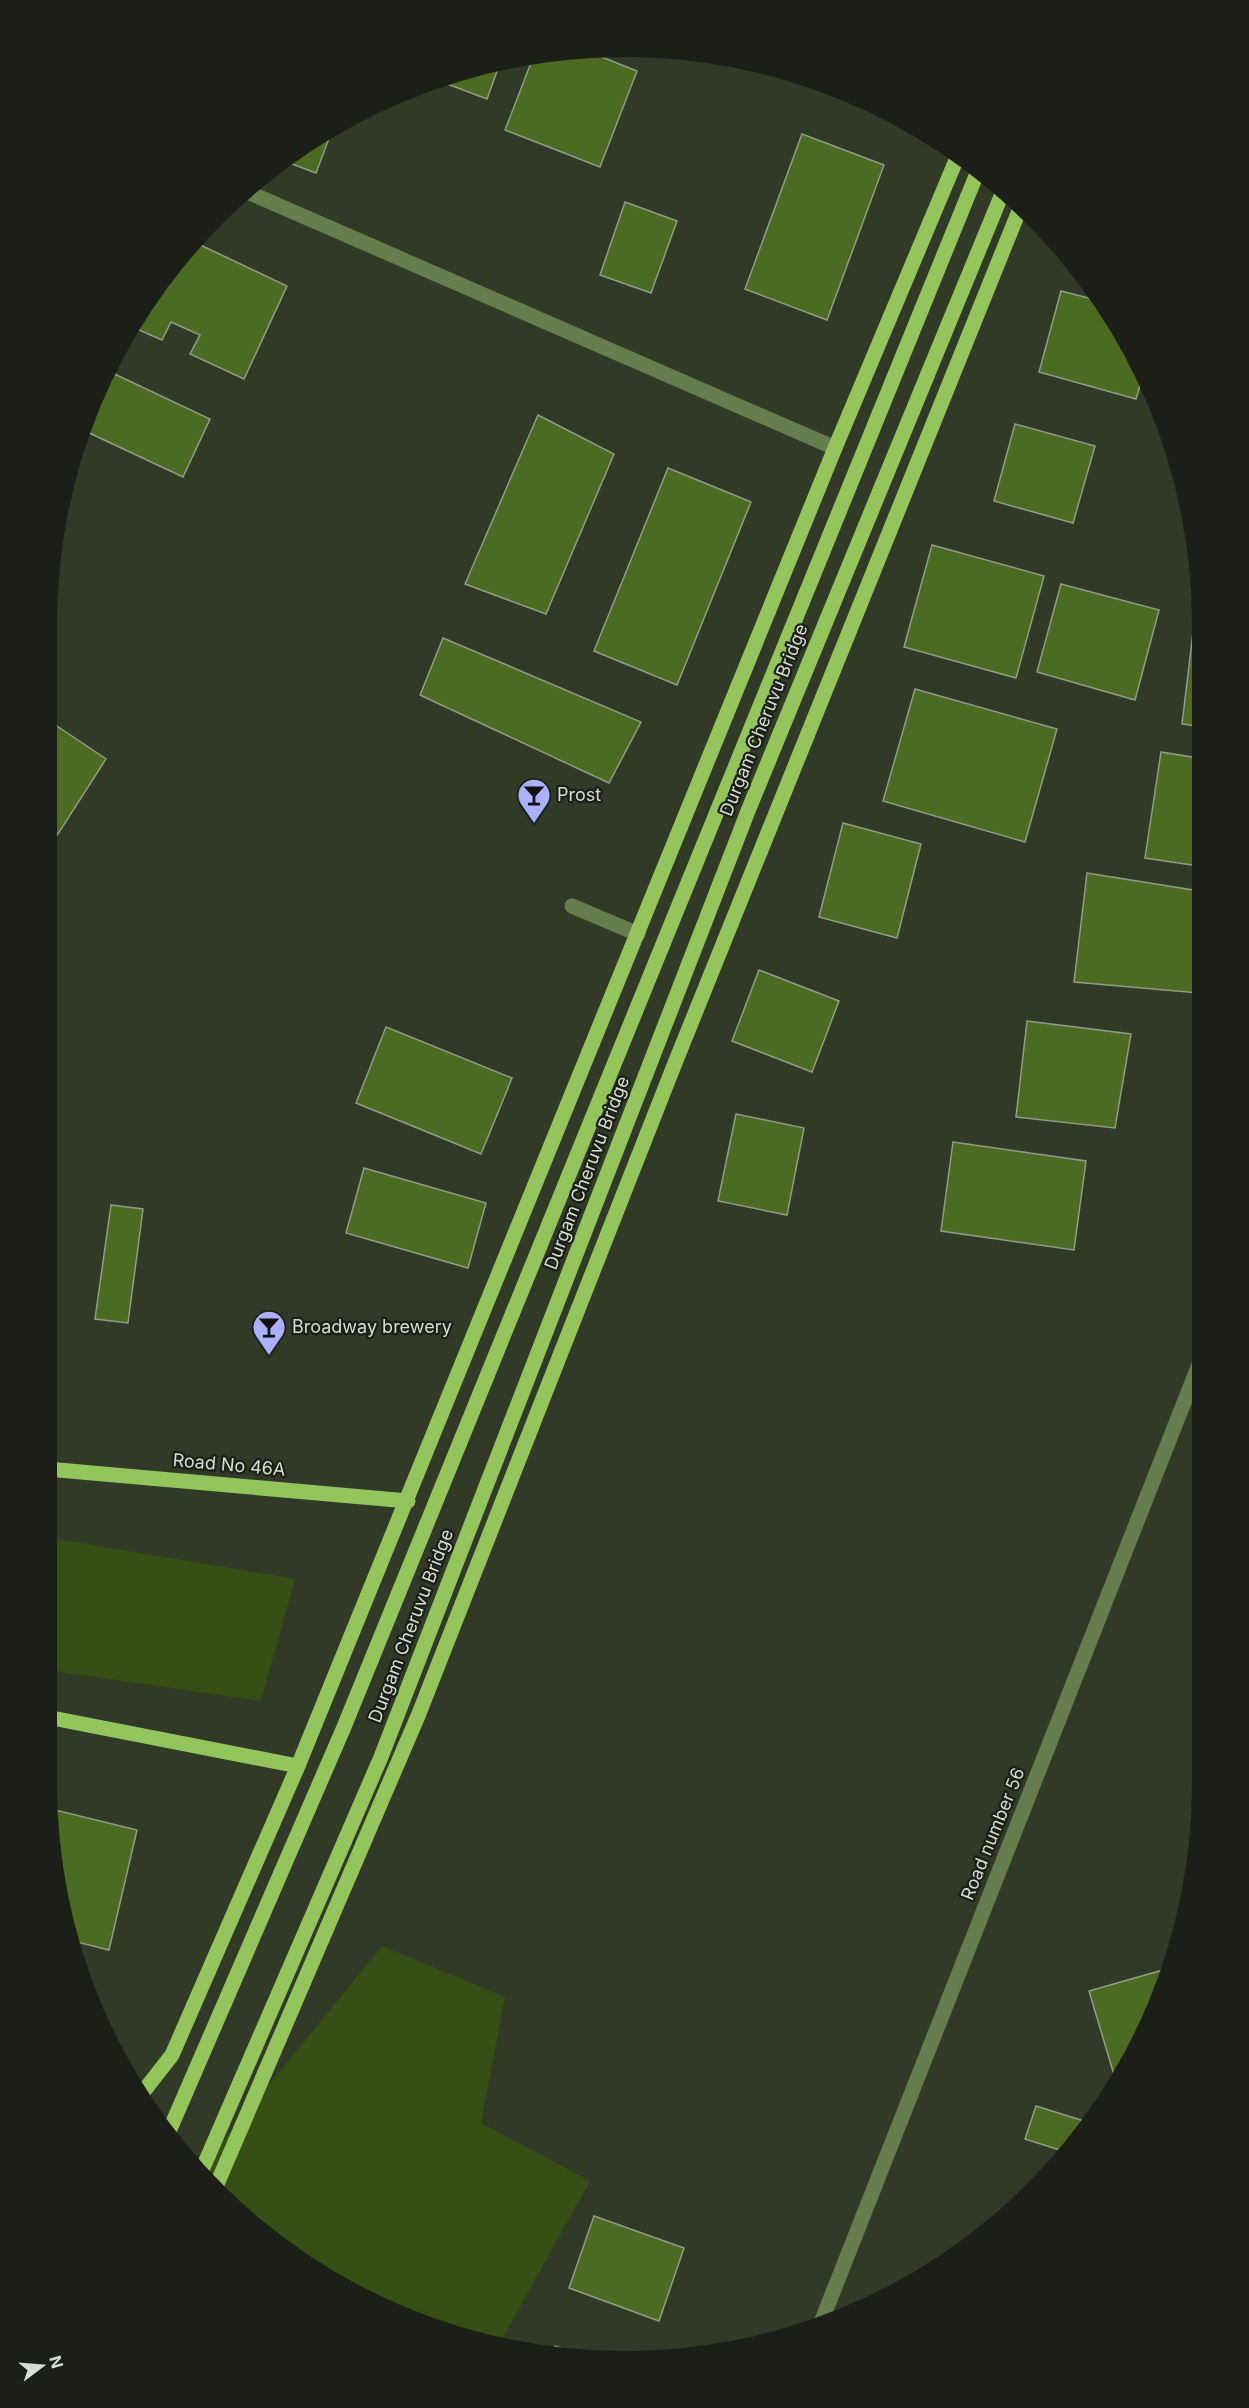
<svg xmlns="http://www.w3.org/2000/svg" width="1249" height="2408" viewBox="0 0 1249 2408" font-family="Inter,sans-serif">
	<rect width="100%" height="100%" fill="#303a26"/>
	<g fill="#354f14">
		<path d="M47,1537L295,1579L261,1701L47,1670Z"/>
		<path d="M382,1946L505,1997L481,2123L590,2181L498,2346L475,2342L304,2264L201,2168Z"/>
	</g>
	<g fill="#4a6b21" stroke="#919d86" stroke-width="1.5">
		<path d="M584,50L637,71L600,167L505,130L534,55L549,51Z"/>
		<path d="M500,63L487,99L434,79L439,77Z"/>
		<path d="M334,125L316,173L284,161Z"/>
		<path d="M802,134L884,165L827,320L745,289Z"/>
		<path d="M625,202L677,221L651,293L600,275Z"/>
		<path d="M194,242L287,286L244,379L190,354L200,335L171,322L162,340L132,327L166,272Z"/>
		<path d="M1061,291L1100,301L1143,376L1136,399L1039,372Z"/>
		<path d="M106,370L210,419L183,477L83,430Z"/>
		<path d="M538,415L614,454L546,614L465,584Z"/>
		<path d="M1015,424L1095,446L1073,523L994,501Z"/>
		<path d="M668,468L751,502L677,685L594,651Z"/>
		<path d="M932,545L1044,576L1016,678L904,647Z"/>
		<path d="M1061,584L1159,610L1135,700L1037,672Z"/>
		<path d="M1195,616H1198V726L1182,724Z"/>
		<path d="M443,638L641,722L609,783L420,695Z"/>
		<path d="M915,689L1057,729L1025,842L883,801Z"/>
		<path d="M48,720L106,759L47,851Z"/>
		<path d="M1161,752L1198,758V866L1145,858Z"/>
		<path d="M843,823L921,844L897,938L819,917Z"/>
		<path d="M1087,873L1199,891V993L1074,982Z"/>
		<path d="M759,970L839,1001L812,1072L732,1041Z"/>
		<path d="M1027,1021L1131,1034L1115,1128L1016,1117Z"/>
		<path d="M386,1027L512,1078L481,1154L356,1103Z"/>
		<path d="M736,1114L804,1128L787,1215L718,1201Z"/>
		<path d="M953,1142L1086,1161L1074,1250L941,1231Z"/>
		<path d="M364,1168L486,1203L468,1268L346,1233Z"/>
		<path d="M111,1205L143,1209L128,1323L95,1319Z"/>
		<path d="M51,1809L137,1830L109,1950L73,1941Z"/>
		<path d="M1170,1968L1143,2039L1115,2078L1089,1991Z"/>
		<path d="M1036,2106L1084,2121L1063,2151L1025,2139Z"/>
		<path d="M594,2216L684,2248L659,2321L569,2288Z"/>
		<path d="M555,2346L594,2360L552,2355Z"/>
	</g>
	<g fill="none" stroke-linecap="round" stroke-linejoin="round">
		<g stroke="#667e4e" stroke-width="15">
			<path d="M243,190L835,448"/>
			<path d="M572,906L638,934"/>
			<path d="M822,2320L1200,1362"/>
		</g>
		<g stroke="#94c55d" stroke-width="15">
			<path d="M47,1469L408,1501"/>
			<path d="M47,1717L298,1766"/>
			<path d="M143,2092L172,2055L298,1766L835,448L957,158"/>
			<path d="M167,2136L344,1727L978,171"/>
			<path d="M202,2170L381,1757L748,811L1004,189"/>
			<path d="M217,2184L418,1716L675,1063L1021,206"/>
		</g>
	</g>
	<defs>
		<symbol id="bar-pin" viewBox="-11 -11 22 30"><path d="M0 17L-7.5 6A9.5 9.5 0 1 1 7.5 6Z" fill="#aab0fb" stroke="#1b1f17"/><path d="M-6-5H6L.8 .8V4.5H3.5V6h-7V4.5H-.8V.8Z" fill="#111"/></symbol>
	</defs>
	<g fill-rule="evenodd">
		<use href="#bar-pin" x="515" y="776" width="38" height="52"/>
		<use href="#bar-pin" x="250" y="1308" width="38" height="52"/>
	</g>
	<g text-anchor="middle" stroke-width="4.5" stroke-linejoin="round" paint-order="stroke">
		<g font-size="18" fill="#d8ded2" stroke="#1b1f17">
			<text transform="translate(764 720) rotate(-68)" y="6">Durgam Cheruvu Bridge</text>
			<text transform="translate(587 1173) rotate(-69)" y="6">Durgam Cheruvu Bridge</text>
			<text transform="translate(229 1465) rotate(5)" y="6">Road No 46A</text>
			<text transform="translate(411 1626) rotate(-69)" y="6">Durgam Cheruvu Bridge</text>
			<text transform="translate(993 1834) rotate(-68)" y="6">Road number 56</text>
		</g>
		<g font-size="18" fill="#d8ded2" stroke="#1b1f17" text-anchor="start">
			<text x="557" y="801">Prost</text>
			<text x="292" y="1333">Broadway brewery</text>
		</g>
	</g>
	<path d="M0 0H1249V2408H0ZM624 57H625A567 567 0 0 1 1192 624V1784A567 567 0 0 1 625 2351H624A567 567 0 0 1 57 1784V624A567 567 0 0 1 624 57Z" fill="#1b1f17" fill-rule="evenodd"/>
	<g transform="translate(42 2366) rotate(74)" stroke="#1b1f17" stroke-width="4.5" paint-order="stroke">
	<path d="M0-4.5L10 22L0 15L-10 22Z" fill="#d8ded2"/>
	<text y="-9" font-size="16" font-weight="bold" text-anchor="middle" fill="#d8ded2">N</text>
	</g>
</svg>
